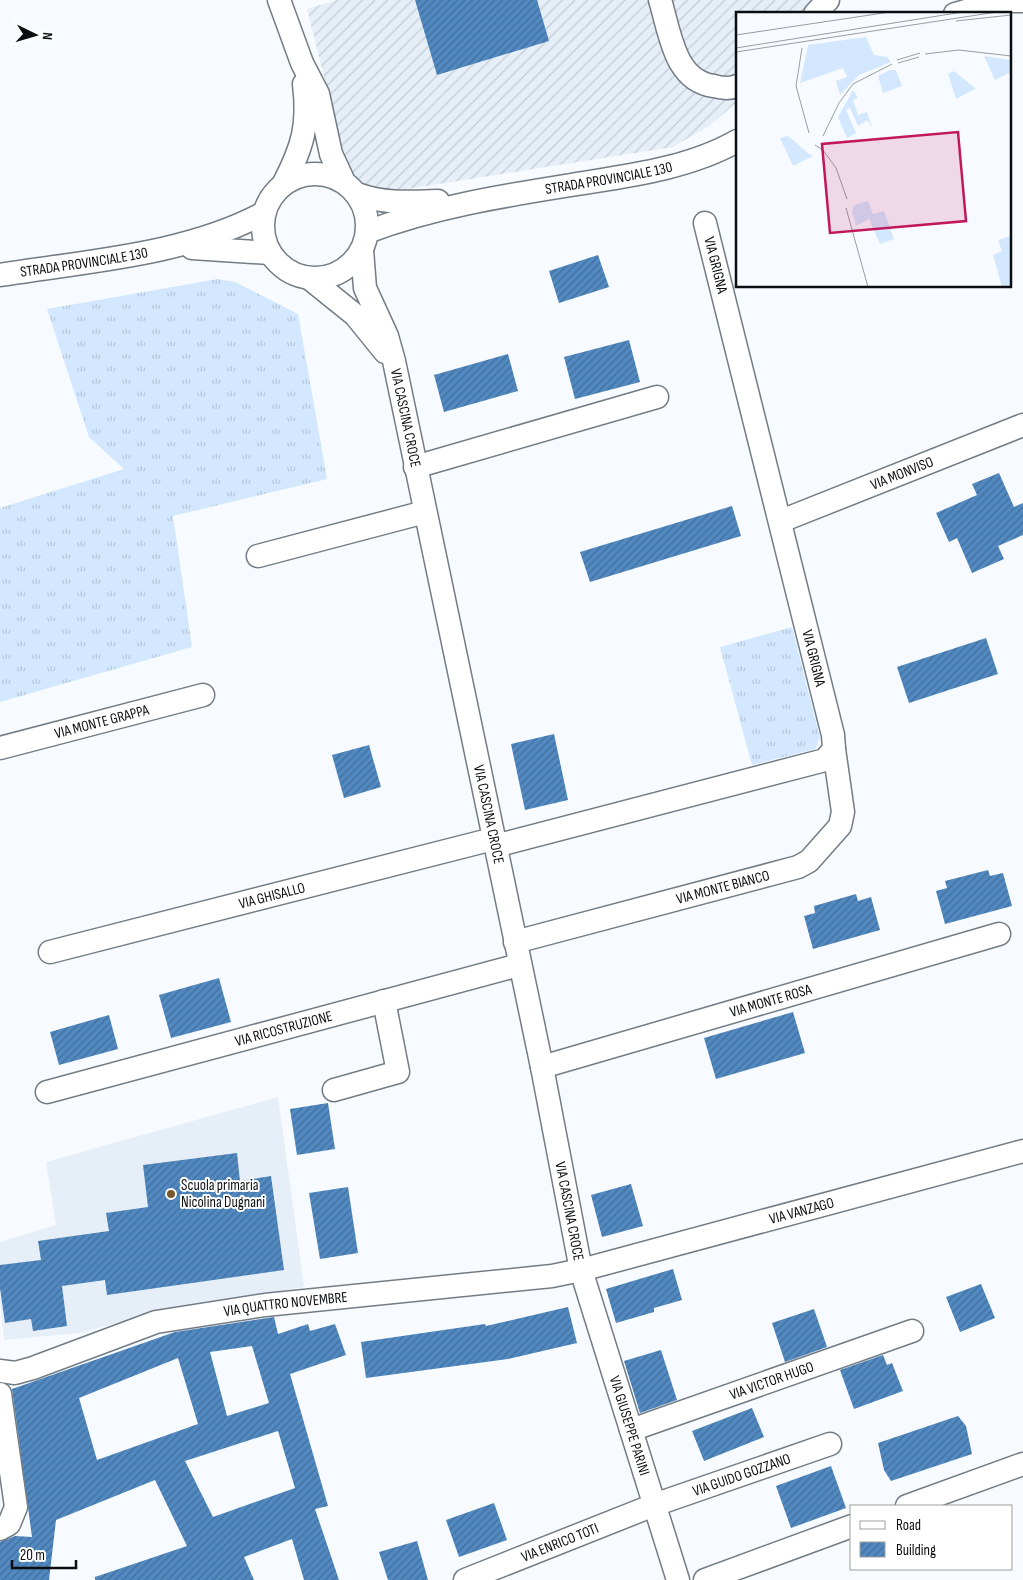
<svg xmlns="http://www.w3.org/2000/svg" width="1023" height="1580" viewBox="0 0 1023 1580" font-family="'Sofia Sans Condensed',sans-serif">
	<defs>
		<pattern id="industrial-furrows" width="10" height="10" patternUnits="userSpaceOnUse" patternTransform="scale(1.25)"><rect width="10" height="10" fill="#e6eef8"/><path d="M-1 1l2-2M0 10L10 0M9 11l2-2" fill="none" stroke="#c4cbd4"/></pattern>
		<pattern id="grass-tufts" width="24" height="20" patternUnits="userSpaceOnUse" patternTransform="scale(1.25)"><rect width="24" height="20" fill="#d3e8fe"/><path d="M3 7l-1-3M5 7V3M7 7l1-3M15 17l-1-3M17 17v-4M19 17l1-3" fill="none" stroke="#b4c6d9"/></pattern>
		<pattern id="building-hatch" width="6" height="6" patternUnits="userSpaceOnUse" patternTransform="scale(1.25)"><rect width="6" height="6" fill="#5189c0"/><path d="M-1 1l2-2M0 6l6-6M5 7l2-2" fill="none" stroke="#416e9b"/></pattern>
	</defs>
	<rect width="100%" height="100%" fill="#f7fbff"/>
	<path fill="#e6eef8" d="M278,1097L304,1287L162,1311L79,1333L4,1340L0,1298V1242L56,1225L46,1162Z"/>
	<path fill="url(#industrial-furrows)" d="M337,0H838L827,14H737V102L709,126L673,147L395,191L372,190L358,184L347,168L307,9Z"/>
	<g fill="url(#grass-tufts)">
		<path d="M218,279L235,282L298,314L327,479L173,516L192,647L0,702V508L124,469L89,437L47,309Z"/>
		<path d="M792,627L820,738L815,749L752,765L720,647Z"/>
	</g>
	<g fill="url(#building-hatch)" fill-rule="evenodd">
		<path d="M415,0H537L549,41L437,75Z"/>
		<path d="M598,255L609,287L559,303L549,271Z"/>
		<path d="M629,340L640,382L575,399L564,357Z"/>
		<path d="M508,354L518,391L444,412L434,375Z"/>
		<path d="M999,473L1014,507L1023,503V535L998,546L1004,559L972,573L957,538L949,542L936,513L977,495L972,484Z"/>
		<path d="M732,506L741,536L590,582L580,552Z"/>
		<path d="M986,638L998,674L909,703L897,667Z"/>
		<path d="M554,734L568,800L525,810L511,744Z"/>
		<path d="M369,745L381,787L344,798L332,755Z"/>
		<path d="M988,870L990,876L1003,873L1012,906L945,924L936,891L947,888L945,881Z"/>
		<path d="M856,894L858,901L871,897L880,930L813,949L804,916L815,913L814,906Z"/>
		<path d="M219,978L231,1022L171,1038L159,995Z"/>
		<path d="M793,1012L805,1053L716,1079L704,1038Z"/>
		<path d="M109,1015L118,1049L59,1065L50,1032Z"/>
		<path d="M328,1103L335,1149L297,1155L290,1109Z"/>
		<path d="M237,1153L240,1181L271,1176L284,1270L107,1295L105,1280L62,1286L67,1326L33,1331L31,1319L5,1323L0,1288V1265L41,1260L38,1241L109,1231L106,1213L148,1207L143,1165Z"/>
		<path d="M631,1184L643,1226L602,1237L591,1195Z"/>
		<path d="M348,1187L358,1253L320,1259L309,1193Z"/>
		<path d="M673,1269L682,1300L654,1308V1312L616,1323L606,1289Z"/>
		<path d="M981,1284L995,1318L960,1332L946,1297Z"/>
		<path d="M568,1307L577,1343L508,1359L366,1378L361,1342L485,1324L486,1326Z"/>
		<path d="M814,1309L827,1347L785,1362L772,1323Z"/>
		<path d="M274,1317L278,1334L308,1324L310,1331L335,1324L346,1355L290,1374L328,1506L315,1509L339,1580H304L292,1539L244,1557L254,1580H95V1577L187,1546L155,1480L56,1520L49,1580H0V1542L15,1536L32,1537L12,1389L175,1332ZM252,1346L269,1403L227,1416L210,1352ZM178,1358L198,1424L97,1460L79,1398ZM278,1431L295,1488L213,1517L185,1461Z"/>
		<path d="M661,1350L677,1400L640,1413L624,1361Z"/>
		<path d="M883,1355L887,1365L892,1363L903,1391L854,1409L840,1370Z"/>
		<path d="M752,1408L764,1437L704,1461L692,1431Z"/>
		<path d="M958,1416L966,1426L972,1454L891,1481L884,1470L878,1443Z"/>
		<path d="M831,1466L846,1508L791,1528L776,1486Z"/>
		<path d="M494,1503L507,1540L459,1557L446,1520Z"/>
		<path d="M417,1541L428,1580H388L379,1552Z"/>
	</g>
	<g fill="none" stroke-linecap="round" stroke-linejoin="round">
		<defs>
			<g id="minor">
				<path d="M279,0L302,63L318,94L331,154L344,182"/>
				<path d="M660,0C670,32 674,81 714,86C721,88 730,89 737,86"/>
				<path d="M815,14L828,0"/>
				<path d="M955,14L1002,1H1023"/>
				<circle cx="315" cy="226" r="52"/>
				<path d="M284,183C303,146 309,125 304,84"/>
				<path d="M357,194C384,204 410,202 438,201"/>
				<path id="s1" d="M367,232C433,207 502,196 571,185C626,176 688,169 737,141"/>
				<path d="M192,248L270,253"/>
				<path id="s2" d="M362,250L365,288L387,336L394,361L542,1067L581,1270L678,1580"/>
				<path id="s3" d="M0,275C87,261 186,255 264,213"/>
				<path d="M309,278L355,315L385,352"/>
				<path d="M415,467L657,397"/>
				<path id="s4" d="M781,521L1023,425"/>
				<path d="M258,556L425,512"/>
				<path id="s5" d="M0,748L203,695"/>
				<path d="M495,846L825,760L834,749L833,735L705,223"/>
				<path id="s6" d="M515,942L798,867L809,861L840,826L843,812L834,749"/>
				<path id="s7" d="M50,952L493,839"/>
				<path id="s8" d="M542,1067L999,934"/>
				<path d="M334,1090L398,1072L384,1001"/>
				<path id="s9" d="M47,1092L519,965"/>
				<path id="s10" d="M0,1371L15,1373L33,1368L156,1322L265,1305L552,1276L581,1270L1023,1151"/>
				<path d="M0,1394L16,1507L9,1524L0,1529"/>
				<path id="s11" d="M631,1430L912,1331"/>
				<path d="M907,1506L1023,1464"/>
				<path id="s12" d="M465,1580L654,1505L830,1444"/>
				<path d="M705,1580L852,1526"/>
			</g>
		</defs>
		<use href="#minor" stroke="#737c85" stroke-width="25"/>
		<use href="#minor" stroke="#fff" stroke-width="22"/>
	</g>
	<circle fill="#7a582f" stroke="#fff" stroke-width="2" cx="171" cy="1194" r="5"/>
	<g text-anchor="middle" stroke-width="4" stroke-linejoin="round" paint-order="stroke">
		<g font-size="15" fill="#0b0e11" stroke="#fff">
			<text dy="5" stroke="none"><textPath href="#s1" startOffset="248">STRADA PROVINCIALE 130</textPath></text>
			<text dy="5" stroke="none"><textPath href="#s3" startOffset="85">STRADA PROVINCIALE 130</textPath></text>
			<text transform="translate(716 265) rotate(76)" y="5">VIA GRIGNA</text>
			<text dy="5" stroke="none"><textPath href="#s2" startOffset="175">VIA CASCINA CROCE</textPath></text>
			<text dy="5" stroke="none"><textPath href="#s4" startOffset="130">VIA MONVISO</textPath></text>
			<text transform="translate(814 658) rotate(76)" y="5">VIA GRIGNA</text>
			<text dy="5" stroke="none"><textPath href="#s5" startOffset="105">VIA MONTE GRAPPA</textPath></text>
			<text dy="5" stroke="none"><textPath href="#s2" startOffset="580">VIA CASCINA CROCE</textPath></text>
			<text dy="5" stroke="none"><textPath href="#s6" startOffset="215">VIA MONTE BIANCO</textPath></text>
			<text dy="5" stroke="none"><textPath href="#s7" startOffset="229">VIA GHISALLO</textPath></text>
			<text dy="5" stroke="none"><textPath href="#s8" startOffset="238">VIA MONTE ROSA</textPath></text>
			<text dy="5" stroke="none"><textPath href="#s9" startOffset="245">VIA RICOSTRUZIONE</textPath></text>
			<text dy="5" stroke="none"><textPath href="#s10" startOffset="822">VIA VANZAGO</textPath></text>
			<text dy="5" stroke="none"><textPath href="#s2" startOffset="985">VIA CASCINA CROCE</textPath></text>
			<text dy="5" stroke="none"><textPath href="#s10" startOffset="296">VIA QUATTRO NOVEMBRE</textPath></text>
			<text dy="5" stroke="none"><textPath href="#s11" startOffset="149">VIA VICTOR HUGO</textPath></text>
			<text dy="5" stroke="none"><textPath href="#s2" startOffset="1208">VIA GIUSEPPE PARINI</textPath></text>
			<text dy="5" stroke="none"><textPath href="#s12" startOffset="296">VIA GUIDO GOZZANO</textPath></text>
			<text dy="5" stroke="none"><textPath href="#s12" startOffset="102">VIA ENRICO TOTI</textPath></text>
		</g>
		<g font-size="15" fill="#0b0e11" stroke="#fff" text-anchor="start">
			<text x="181" y="1190">Scuola primaria<tspan x="181" dy="17">Nicolina Dugnani</tspan></text>
		</g>
	</g>
	<g transform="translate(736 12)">
		<rect width="275" height="275" fill="#f7fbff"/>
		<path d="M248,44L275,48V60L259,68ZM154,58H160L166,74L147,81L142,64ZM117,78L122,86L117,88L122,103L131,100L136,115L131,108L122,114L114,96L110,98L120,121L111,126L102,105ZM52,124L72,141L77,144L57,154L44,126ZM132,189L137,202L148,199L158,227L144,232L133,207L120,214L116,200L118,193Z" fill="#d3e8fe"/>
		<path d="M130,25L138,43L151,45L155,50L123,63L104,83L100,69L111,65L107,56L64,71L72,33ZM218,59L240,77H239L220,87L212,62ZM275,224V275H266L257,243L266,239L262,228Z" fill="#d3e8fe"/>
		<path fill="none" stroke="#999ca0" stroke-width="1" d="M220,9L275,3M0,23L154,0M0,36L227,0M66,36L60,74L73,121M0,40L261,0M189,42L223,38L275,44M161,48L184,41M162,51L183,45M87,124L103,91L117,72L156,52M79,133L87,138L100,156L111,187M110,196L127,257M127,257L132,275"/>
		<path fill="#c2185b" fill-opacity="0.15" stroke="#c2185b" stroke-width="2.5" d="M222,120L230,209L94,221L86,132Z"/>
		<rect width="275" height="275" fill="none" stroke="#0b0e11" stroke-width="2.5"/>
	</g>
	<rect x="850" y="1505" width="162" height="65" fill="#ffffff" stroke="#9d9fa0"/>
	<rect x="860" y="1521" width="25" height="8" fill="#ffffff" stroke="#9d9fa0"/>
	<text x="896" y="1530" font-size="15" fill="#0b0e11">Road</text>
	<rect x="860" y="1542" width="25" height="15" fill="url(#building-hatch)" stroke="#9d9fa0"/>
	<text x="896" y="1555" font-size="15" fill="#0b0e11">Building</text>
	<g transform="translate(35 35) rotate(95)" stroke="#ffffff" stroke-width="4" paint-order="stroke">
	<path d="M0-4L9 19L0 12L-9 19Z" fill="#0b0e11"/>
	<text y="-8" font-size="14" font-weight="bold" text-anchor="middle" fill="#0b0e11">N</text>
	</g>
	<path d="M12 1560v8h64v-8" fill="none" stroke="#0b0e11" stroke-width="2.5"/>
	<text x="20" y="1560" font-size="15" fill="#0b0e11" stroke="#ffffff" stroke-width="4" paint-order="stroke">20 m</text>
</svg>
